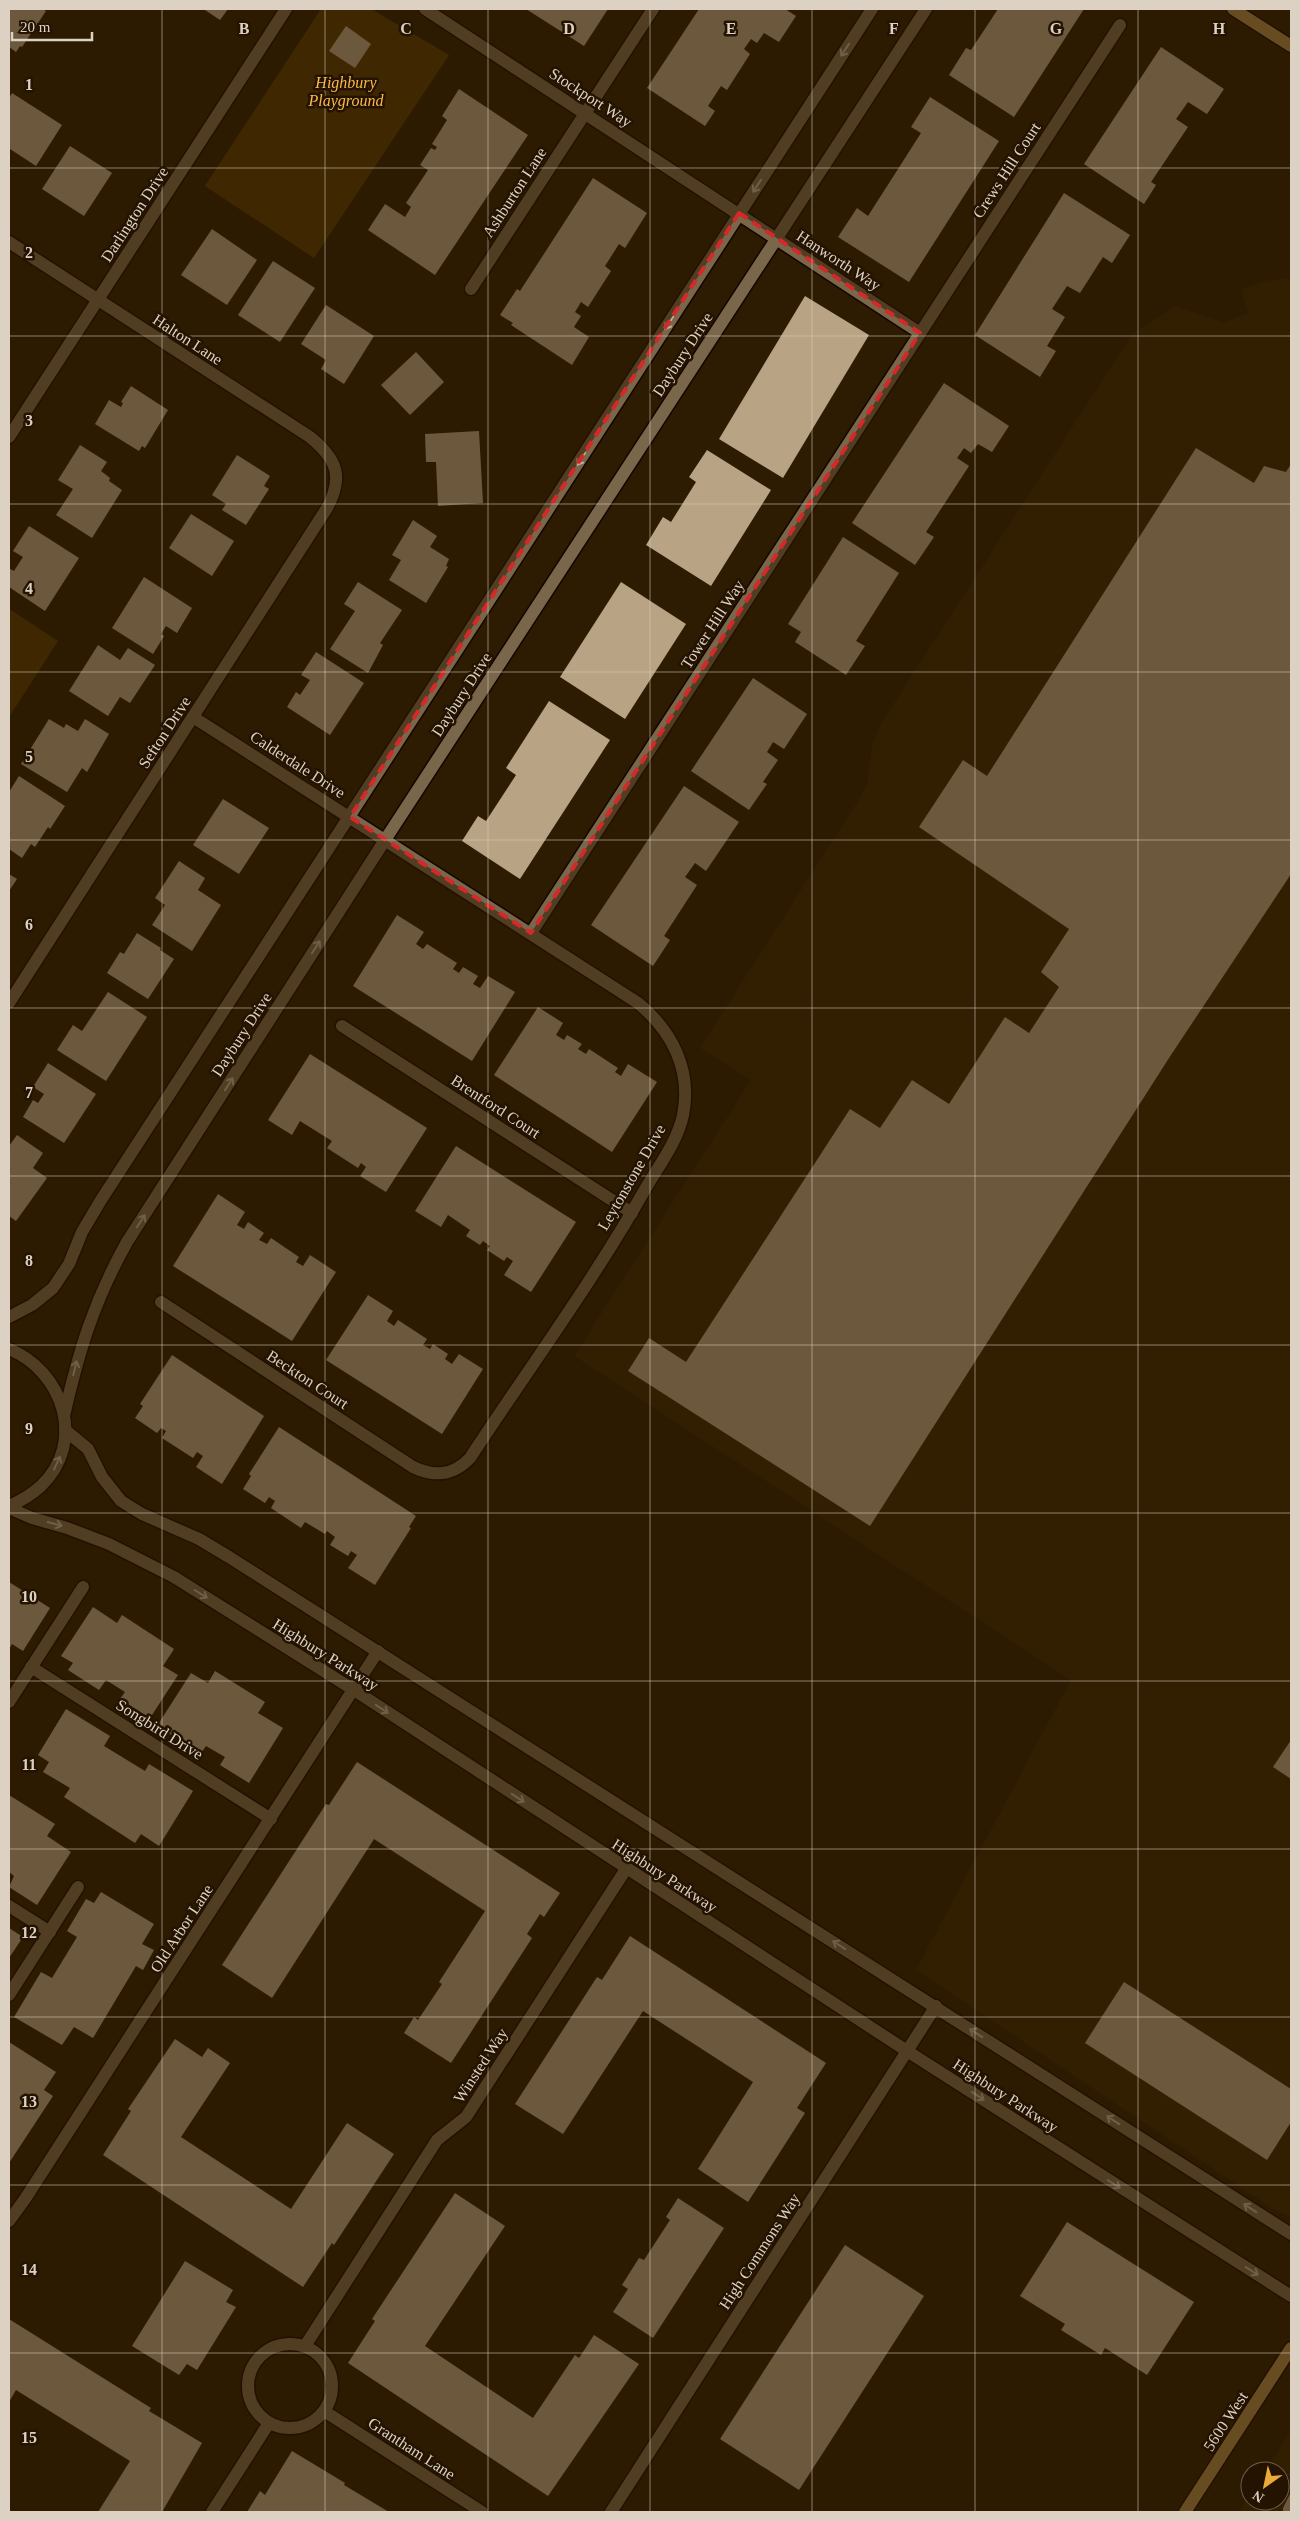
<svg xmlns="http://www.w3.org/2000/svg" width="1300" height="2521" viewBox="0 0 1300 2521" font-family="Georgia,serif">
	<rect width="100%" height="100%" fill="#2d1c01"/>
	<g fill="#382404">
		<path d="M1291,278V2217L1270,2207L916,1970L1071,1680L574,1356L751,1080L700,1048L858,801L867,785L873,742L880,725L1133,333L1176,306L1224,323L1248,313L1241,289L1264,281Z"/>
		<path d="M1291,2431V2512H1239L1250,2495V2501H1280V2471H1265Z"/>
	</g>
	<g fill="#563900">
		<path d="M321,9H371L449,55L314,258L205,186Z"/>
		<path d="M9,609L58,641L9,717Z"/>
	</g>
	<g fill="#b8a384">
		<path d="M9,9H42L46,11L22,47L20,46L16,52L9,47Z"/>
		<path d="M206,9H228L220,20L205,10Z"/>
		<path d="M526,9H608L584,46Z"/>
		<path d="M699,9H785L796,16L779,42L764,33L757,43L751,39L744,49L750,54L727,90L721,86L708,106L715,111L705,126L647,88Z"/>
		<path d="M998,9H1084L1014,117L949,75L966,48L971,50Z"/>
		<path d="M346,26L371,44L355,68L329,51Z"/>
		<path d="M1161,47L1224,89L1207,114L1188,102L1176,119L1188,127L1151,182L1156,185L1144,204L1084,164Z"/>
		<path d="M459,89L528,135L435,275L368,230L385,204L405,217L411,207L406,203L428,170L420,165L431,148L435,150L437,147L432,144L447,120L442,116Z"/>
		<path d="M12,93L62,125L36,166L10,149L9,152V98Z"/>
		<path d="M930,97L999,141L909,282L838,237L857,208L868,216L921,133L911,127Z"/>
		<path d="M70,146L112,173L84,216L42,189Z"/>
		<path d="M593,178L647,213L625,248L619,244L605,266L611,271L588,307L581,302L575,312L581,316L574,327L589,337L572,365L511,325L513,323L500,315L517,289L520,291Z"/>
		<path d="M1064,193L1130,235L1112,263L1103,257L1080,293L1067,286L1052,309L1065,317L1047,346L1056,351L1040,377L975,335Z"/>
		<path d="M212,229L257,260L227,305L181,275Z"/>
		<path d="M273,261L315,288L280,342L238,315Z"/>
		<path d="M805,296L869,335L783,478L719,439Z"/>
		<path d="M326,305L374,336L344,384L321,369L326,360L301,344Z"/>
		<path d="M416,352L444,382L410,415L381,385Z"/>
		<path d="M944,383L1009,426L992,452L978,444L971,453L964,448L957,458L969,466L926,532L934,537L915,565L852,523Z"/>
		<path d="M131,386L168,410L145,448L142,446L139,451L95,424L109,400L121,407L123,403L121,402Z"/>
		<path d="M479,431L483,503L438,506L436,462H426L425,434Z"/>
		<path d="M80,445L107,462L101,471L110,478L109,481L122,490L92,538L56,515L73,489L58,480Z"/>
		<path d="M1196,448L1254,483L1264,466L1286,472L1291,464V874L1169,1058L870,1526L628,1371L649,1338L686,1362L850,1109L880,1128L912,1080L949,1104L1005,1017L1029,1033L1059,987L1041,972L1069,929L919,827L963,760L987,776Z"/>
		<path d="M707,450L771,490L711,586L646,545L663,517L671,522L696,482L689,477Z"/>
		<path d="M237,455L270,476L264,486L269,489L246,525L222,510L226,504L212,495Z"/>
		<path d="M191,514L234,541L212,576L169,548Z"/>
		<path d="M413,520L437,536L430,547L449,559L446,566L448,567L426,603L389,580L401,560L392,555Z"/>
		<path d="M29,526L79,558L45,611L9,587V571L10,569L14,571L23,557L13,551Z"/>
		<path d="M843,537L899,573L856,641L865,646L846,675L795,642L801,632L788,624Z"/>
		<path d="M144,577L192,608L177,633L166,626L161,634L164,636L153,654L112,628Z"/>
		<path d="M358,582L402,610L380,643L383,645L368,673L330,649L355,611L344,604Z"/>
		<path d="M621,582L686,624L625,719L560,677Z"/>
		<path d="M98,645L120,660L128,648L155,665L130,703L120,697L108,716L69,691Z"/>
		<path d="M316,652L364,683L330,735L287,707L296,692L300,695L310,680L301,675Z"/>
		<path d="M753,678L807,714L784,749L773,742L767,752L778,760L763,782L767,784L749,810L691,771Z"/>
		<path d="M549,701L610,740L520,879L462,841L478,816L486,821L516,775L506,768Z"/>
		<path d="M49,719L64,728L66,724L78,731L85,719L109,734L87,772L82,768L67,792L21,764Z"/>
		<path d="M19,776L65,806L50,829L48,827L35,847L31,844L22,858L9,849V792Z"/>
		<path d="M684,786L739,822L706,871L695,863L685,877L697,885L664,936L670,940L653,966L591,925Z"/>
		<path d="M223,799L269,828L239,874L193,845Z"/>
		<path d="M179,861L205,878L198,890L221,905L192,951L152,925L165,905L155,898Z"/>
		<path d="M9,874L17,879L9,891Z"/>
		<path d="M397,915L424,932L416,944L423,949L427,944L457,963L453,969L459,973L463,967L478,976L473,984L480,988L488,976L515,992L472,1061L353,986Z"/>
		<path d="M137,933L161,948L160,950L174,959L148,999L107,973L120,952L124,954Z"/>
		<path d="M108,992L147,1017L106,1081L57,1050L73,1025L82,1031Z"/>
		<path d="M538,1007L563,1023L556,1035L564,1040L567,1035L582,1044L578,1049L586,1054L589,1049L618,1068L615,1072L621,1076L628,1064L657,1082L612,1152L494,1075Z"/>
		<path d="M310,1054L427,1128L386,1192L360,1176L366,1167L361,1163L358,1168L327,1148L332,1141L300,1121L292,1135L268,1120Z"/>
		<path d="M48,1063L96,1094L64,1143L23,1117L33,1100L38,1103L44,1094L33,1087Z"/>
		<path d="M17,1135L43,1153L33,1168L47,1178L16,1221L9,1216V1146Z"/>
		<path d="M456,1146L576,1222L531,1292L504,1275L513,1261L507,1257L504,1261L487,1250L490,1246L483,1241L480,1245L466,1236L470,1230L448,1215L441,1227L415,1211Z"/>
		<path d="M218,1194L245,1212L237,1225L244,1229L248,1222L264,1233L259,1240L267,1244L271,1238L299,1257L296,1262L303,1266L310,1255L336,1272L292,1341L173,1266Z"/>
		<path d="M368,1295L393,1311L387,1321L394,1326L398,1320L427,1339L423,1345L430,1349L433,1344L448,1354L445,1359L452,1364L459,1354L483,1369L442,1434L326,1360Z"/>
		<path d="M172,1355L264,1416L222,1484L196,1467L203,1456L197,1452L193,1458L162,1438L166,1431L161,1428L157,1433L135,1418L143,1406L140,1404Z"/>
		<path d="M279,1427L416,1516L409,1527L411,1528L375,1585L348,1568L357,1555L351,1551L348,1556L330,1545L335,1537L327,1531L325,1534L305,1522L301,1528L271,1508L275,1501L269,1497L265,1503L243,1489L251,1476L249,1474Z"/>
		<path d="M9,1582L50,1608L23,1651L12,1644L9,1649Z"/>
		<path d="M93,1607L117,1623L122,1615L174,1649L163,1666L178,1675L150,1718L120,1699L125,1692L106,1680L99,1690L68,1670L73,1663L61,1656Z"/>
		<path d="M215,1671L265,1702L258,1713L283,1728L249,1783L220,1765L225,1757L206,1746L201,1753L157,1726L191,1673L208,1683Z"/>
		<path d="M66,1709L110,1736L104,1746L145,1771L149,1764L193,1791L159,1846L141,1834L135,1843L90,1814L64,1797L70,1788L43,1772L49,1762L38,1755Z"/>
		<path d="M1291,1740V1779L1273,1767Z"/>
		<path d="M357,1762L560,1893L544,1917L540,1914L527,1934L532,1938L451,2063L404,2033L414,2017L418,2020L442,1984L439,1982L485,1911L374,1839L272,1998L222,1965L326,1804L329,1805Z"/>
		<path d="M9,1795L55,1824L47,1836L71,1852L37,1905L9,1887L14,1876L9,1872Z"/>
		<path d="M101,1892L154,1924L142,1944L154,1950L143,1970L136,1966L93,2038L74,2027L62,2045L14,2017L41,1972L52,1978L77,1937L67,1931L86,1899L94,1903Z"/>
		<path d="M9,1928L23,1937L9,1958Z"/>
		<path d="M630,1936L826,2063L797,2108L805,2113L748,2202L698,2169L753,2082L643,2011L563,2134L515,2104L597,1977L602,1980Z"/>
		<path d="M1124,1982L1291,2089V2122L1267,2160L1085,2043Z"/>
		<path d="M175,2039L202,2057L208,2048L230,2063L181,2137L291,2209L347,2123L394,2154L334,2245L332,2243L303,2287L103,2155L131,2111L128,2109Z"/>
		<path d="M9,2042L56,2072L44,2090L53,2096L9,2163Z"/>
		<path d="M455,2193L505,2226L425,2346L533,2418L575,2355L579,2358L594,2335L639,2364L548,2496L348,2363L375,2321L372,2319Z"/>
		<path d="M678,2198L724,2228L653,2338L613,2312L628,2289L622,2285L639,2258L644,2260L670,2220L666,2217Z"/>
		<path d="M1067,2222L1194,2302L1147,2375L1105,2348L1101,2355L1061,2330L1065,2324L1020,2296Z"/>
		<path d="M845,2245L924,2296L799,2490L720,2439Z"/>
		<path d="M185,2261L233,2290L226,2302L236,2307L197,2370L187,2364L179,2375L132,2346Z"/>
		<path d="M9,2319L151,2408L149,2411L202,2443L162,2512H98L130,2461L16,2390L9,2402Z"/>
		<path d="M292,2451L345,2483L344,2485L389,2512H247L260,2491L265,2495Z"/>
		<path d="M1291,2492V2512H1283V2508Z"/>
	</g>
	<g fill="none" stroke-linecap="round" stroke-linejoin="round">
		<defs>
			<g id="minor">
				<path d="M425,9L920,333"/>
				<path d="M9,242L310,437C337,459 344,477 327,508L9,1003"/>
				<path d="M471,289L653,9"/>
				<path d="M9,437L286,9"/>
				<path d="M531,933L1120,25"/>
				<path d="M342,1026L632,1213"/>
				<path d="M161,1302L413,1467C434,1477 453,1476 470,1458C529,1368 594,1280 647,1186C660,1164 678,1140 683,1115C692,1070 672,1031 638,1003L193,717"/>
				<path d="M9,1317L32,1305L53,1288L69,1264L82,1232L101,1200L872,9"/>
				<path d="M9,1349C63,1371 87,1442 41,1486C31,1495 21,1501 9,1506"/>
				<path d="M64,1416C79,1350 94,1301 127,1242L385,840L926,9"/>
				<path d="M65,1430L88,1449L102,1477L121,1501L142,1514L199,1539L229,1557L1291,2234"/>
				<path d="M9,1508L32,1518L67,1528L109,1544L174,1577L354,1690L907,2051L1291,2296"/>
				<path d="M31,1667L271,1819"/>
				<path d="M9,1702L83,1587"/>
				<path d="M9,1906L50,1932"/>
				<path d="M9,1995L78,1887"/>
				<path d="M9,2221L25,2199L378,1651"/>
				<circle cx="290" cy="2386" r="42"/>
				<path d="M305,2346L437,2140L466,2117L626,1869"/>
				<path d="M324,2411L482,2512"/>
				<path d="M212,2512L269,2423"/>
				<path d="M611,2512L936,2006"/>
			</g>
			<g id="major">
				<path d="M1233,9L1291,46"/>
				<path d="M1185,2512L1291,2348"/>
			</g>
		</defs>
		<use href="#minor" stroke="#140600" stroke-width="15"/>
		<use href="#major" stroke="#140600" stroke-width="15"/>
		<use href="#minor" stroke="#7a664a" stroke-width="12"/>
		<use href="#major" stroke="#ae8749" stroke-width="12"/>
	</g>
	<defs><path id="oneway-shaft" d="M-6 0H5M1.5-3L5.5 0L1.5 3" fill="none" stroke-width="1.6" stroke-linecap="round" stroke-linejoin="round" transform="scale(1.25)"/></defs>
	<g stroke="#bfb19e">
		<use href="#oneway-shaft" transform="translate(845 50) rotate(123)"/>
		<use href="#oneway-shaft" transform="translate(757 186) rotate(123)"/>
		<use href="#oneway-shaft" transform="translate(669 323) rotate(123)"/>
		<use href="#oneway-shaft" transform="translate(581 459) rotate(123)"/>
		<use href="#oneway-shaft" transform="translate(316 947) rotate(-57)"/>
		<use href="#oneway-shaft" transform="translate(229 1084) rotate(-57)"/>
		<use href="#oneway-shaft" transform="translate(141 1221) rotate(-57)"/>
		<use href="#oneway-shaft" transform="translate(75 1368) rotate(-76)"/>
		<use href="#oneway-shaft" transform="translate(57 1463) rotate(-65)"/>
		<use href="#oneway-shaft" transform="translate(55 1524) rotate(15)"/>
		<use href="#oneway-shaft" transform="translate(201 1594) rotate(32)"/>
		<use href="#oneway-shaft" transform="translate(382 1709) rotate(33)"/>
		<use href="#oneway-shaft" transform="translate(518 1798) rotate(33)"/>
		<use href="#oneway-shaft" transform="translate(839 1945) rotate(-147)"/>
		<use href="#oneway-shaft" transform="translate(976 2033) rotate(-147)"/>
		<use href="#oneway-shaft" transform="translate(978 2096) rotate(33)"/>
		<use href="#oneway-shaft" transform="translate(1113 2120) rotate(-147)"/>
		<use href="#oneway-shaft" transform="translate(1114 2184) rotate(32)"/>
		<use href="#oneway-shaft" transform="translate(1250 2208) rotate(-147)"/>
		<use href="#oneway-shaft" transform="translate(1252 2271) rotate(32)"/>
	</g>
	<path d="M0 0H1300V2521H0ZM739,213L920,333L531,933L350,817Z" fill="#2d1c01" fill-opacity=".55" fill-rule="evenodd"/>
	<path fill="none" stroke="#d62828" stroke-width="4" stroke-dasharray="10 6" stroke-linejoin="round" d="M739,213L920,333L531,933L350,817Z"/>
	<path fill="none" stroke="#dcd1c2" stroke-width="1" stroke-opacity="0.55" d="M162,9V2512M325,9V2512M488,9V2512M650,9V2512M812,9V2512M975,9V2512M1138,9V2512M9,168H1291M9,336H1291M9,504H1291M9,672H1291M9,840H1291M9,1008H1291M9,1176H1291M9,1345H1291M9,1513H1291M9,1681H1291M9,1849H1291M9,2017H1291M9,2185H1291M9,2353H1291"/>
	<g text-anchor="middle" stroke-width="5" stroke-linejoin="round" paint-order="stroke">
		<g font-size="16" font-style="italic" fill="#fcb949" stroke="#231300">
			<text x="346" y="88">Highbury<tspan x="346" dy="18">Playground</tspan></text>
		</g>
		<g font-size="16" fill="#dcd1c2" stroke="#231300">
			<text transform="translate(591 97) rotate(33)" y="6">Stockport Way</text>
			<text transform="translate(1006 170) rotate(-57)" y="6">Crews Hill Court</text>
			<text transform="translate(514 192) rotate(-57)" y="6">Ashburton Lane</text>
			<text transform="translate(134 214) rotate(-57)" y="6">Darlington Drive</text>
			<text transform="translate(839 260) rotate(33)" y="6">Hanworth Way</text>
			<text transform="translate(188 339) rotate(33)" y="6">Halton Lane</text>
			<text transform="translate(682 354) rotate(-57)" y="6">Daybury Drive</text>
			<text transform="translate(712 624) rotate(-57)" y="6">Tower Hill Way</text>
			<text transform="translate(461 694) rotate(-57)" y="6">Daybury Drive</text>
			<text transform="translate(164 732) rotate(-57)" y="6">Sefton Drive</text>
			<text transform="translate(298 764) rotate(33)" y="6">Calderdale Drive</text>
			<text transform="translate(241 1034) rotate(-57)" y="6">Daybury Drive</text>
			<text transform="translate(496 1106) rotate(33)" y="6">Brentford Court</text>
			<text transform="translate(631 1177) rotate(-60)" y="6">Leytonstone Drive</text>
			<text transform="translate(308 1379) rotate(33)" y="6">Beckton Court</text>
			<text transform="translate(326 1654) rotate(32)" y="6">Highbury Parkway</text>
			<text transform="translate(160 1729) rotate(32)" y="6">Songbird Drive</text>
			<text transform="translate(665 1875) rotate(33)" y="6">Highbury Parkway</text>
			<text transform="translate(181 1928) rotate(-57)" y="6">Old Arbor Lane</text>
			<text transform="translate(480 2065) rotate(-57)" y="6">Winsted Way</text>
			<text transform="translate(1006 2095) rotate(33)" y="6">Highbury Parkway</text>
			<text transform="translate(759 2251) rotate(-57)" y="6">High Commons Way</text>
			<text transform="translate(1225 2421) rotate(-57)" y="6">5600 West</text>
			<text transform="translate(412 2448) rotate(33)" y="6">Grantham Lane</text>
		</g>
	</g>
	<g font-size="16" text-anchor="middle" font-weight="bold" fill="#dcd1c2" stroke="#231300" stroke-width="5" stroke-linejoin="round" paint-order="stroke">
		<text x="244" y="34">B</text>
		<text x="406" y="34">C</text>
		<text x="569" y="34">D</text>
		<text x="731" y="34">E</text>
		<text x="894" y="34">F</text>
		<text x="1056" y="34">G</text>
		<text x="1219" y="34">H</text>
		<text x="29" y="90">1</text>
		<text x="29" y="258">2</text>
		<text x="29" y="426">3</text>
		<text x="29" y="594">4</text>
		<text x="29" y="762">5</text>
		<text x="29" y="930">6</text>
		<text x="29" y="1098">7</text>
		<text x="29" y="1266">8</text>
		<text x="29" y="1434">9</text>
		<text x="29" y="1602">10</text>
		<text x="29" y="1770">11</text>
		<text x="29" y="1938">12</text>
		<text x="29" y="2107">13</text>
		<text x="29" y="2275">14</text>
		<text x="29" y="2443">15</text>
	</g>
	<rect width="1300" height="2521" fill="none" stroke="#dcd1c2" stroke-width="20"/>
	<g transform="translate(1265 2486) rotate(213)"><circle r="24" fill="#231300" stroke="#6d5f4e"/>
	<path d="M0-4L9 19L0 12L-9 19Z" fill="#ebaa39"/>
	<text y="-8" font-size="14" font-weight="bold" text-anchor="middle" fill="#dcd1c2">N</text>
	</g>
	<path d="M12 32v8h80v-8" fill="none" stroke="#dcd1c2" stroke-width="2.5"/>
	<text x="20" y="32" font-size="15" fill="#dcd1c2" stroke="#231300" stroke-width="4" paint-order="stroke">20 m</text>
</svg>
